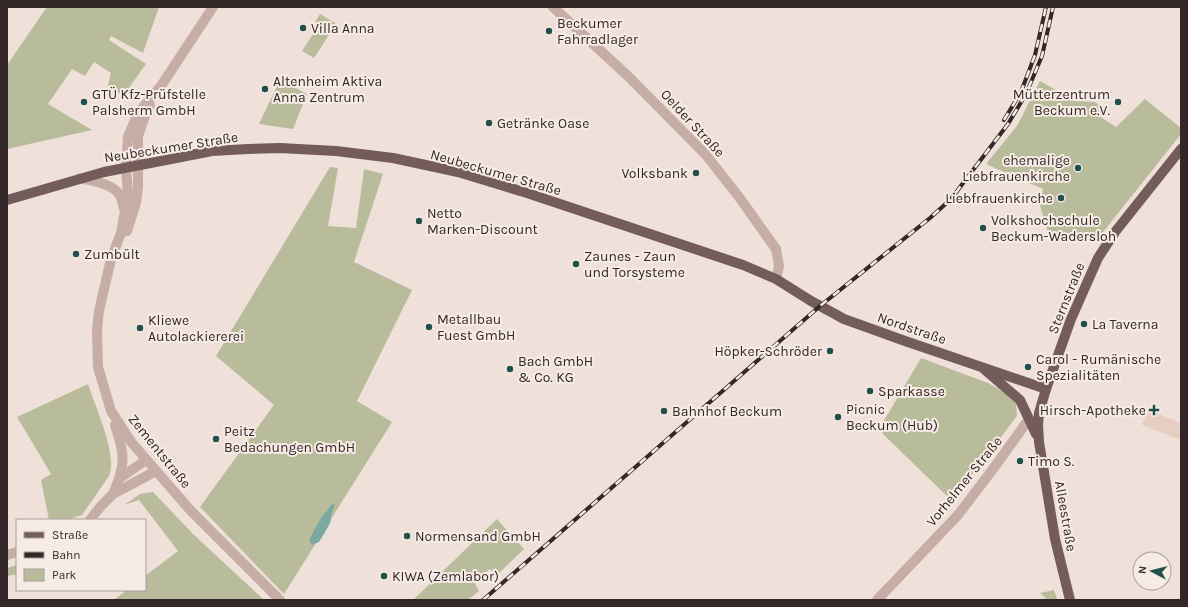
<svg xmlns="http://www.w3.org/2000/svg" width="1188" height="607" viewBox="0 0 1188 607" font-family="Karla,sans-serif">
	<rect width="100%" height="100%" fill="#efe0da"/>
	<g fill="#b8bc9b">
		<path d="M47,7H159L143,53L111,36L109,40L146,64L123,96L108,85L111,73L94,62L85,76L72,69L48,104L92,130L7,149V65Z"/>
		<path d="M320,14L336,24L314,58L302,51L319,25L315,22Z"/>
		<path d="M280,80L307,94L293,129L259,124Z"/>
		<path d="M1040,81L1075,101L1095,102L1102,107L1099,116L1116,127L1145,99L1181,128V134L1100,236L1092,239L1084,240L1076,236L1065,238L1048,232L1040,206L1043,189L986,164L1017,126Z"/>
		<path d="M330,167L338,168L328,226L356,228L364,169L383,174L354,262L412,290L357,401L392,422L284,594L200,507L274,405L216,356Z"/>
		<path d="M921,358L988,383L1004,392L1016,403L1017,416L952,501L883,434L882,424Z"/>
		<path d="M88,384C95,406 118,455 109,476L82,515L67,520H49L41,480L51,474L17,417Z"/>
		<path d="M153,492L193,534L264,600H114L127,590H145V576L178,551L139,500L124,505L140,494Z"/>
		<path d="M497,519L524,549L496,576L490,569L474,582L479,591L468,600H413Z"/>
		<path d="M17,565V574L8,576L7,568Z"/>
		<path d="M1054,590L1057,599L1048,600L1040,593Z"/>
	</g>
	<path fill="#e6cec2" d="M1148,410L1181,423V440L1142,425Z"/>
	<path fill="#7ba9a1" d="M335,504L332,513L330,523L324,534L319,542L312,545L310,542V538L322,516L327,511L331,505Z"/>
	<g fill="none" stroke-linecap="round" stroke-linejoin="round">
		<g stroke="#c6aea7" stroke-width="10">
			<path d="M213,7L161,86L138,113L128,137L126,167L128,195L121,233L111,259L99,311L97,329L98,367L111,411L132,443L191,511L280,600"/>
			<path d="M553,7L629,77L706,155L739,197L776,249L779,266L776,279"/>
			<path d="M80,178C92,181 111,183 119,194C122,198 123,205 124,209"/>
			<path d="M127,231L136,203L138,187V136L145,116L150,105"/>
			<path d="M120,478L146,460"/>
			<path d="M113,494C126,465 125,454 115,425"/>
			<path d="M90,520L101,506L113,494L156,471"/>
			<path d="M7,555L17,552"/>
			<path d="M877,600L958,515L996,465L1029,419"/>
		</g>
		<g stroke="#735c59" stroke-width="10">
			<path d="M7,200L104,172L212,151L248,149L280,148L336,151L393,158L458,172L527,193L743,265L776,279L811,301L844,319L905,341L1046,389"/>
			<path d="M985,370L1020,400L1036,434"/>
			<path d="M1070,600L1055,539L1039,442L1038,425L1039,413L1046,389L1071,319L1098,258L1115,232L1181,149"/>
		</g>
		<defs>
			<g id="rail">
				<path d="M1004,120L1021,92L1035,55L1046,7"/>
				<path d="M483,600L820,306L930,218L951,199L1008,124L1026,94L1042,56L1053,7"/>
			</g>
		</defs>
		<use href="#rail" stroke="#332827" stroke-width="4"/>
		<use href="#rail" stroke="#f7ebe5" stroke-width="2.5" stroke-dasharray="8" stroke-linecap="butt"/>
	</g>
	<g fill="#205049" stroke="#f7ebe5" stroke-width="1.5">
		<circle cx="303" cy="28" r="4"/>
		<circle cx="549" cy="31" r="4"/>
		<circle cx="265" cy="89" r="4"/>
		<circle cx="84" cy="102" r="4"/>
		<circle cx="1118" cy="102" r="4"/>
		<circle cx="489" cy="123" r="4"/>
		<circle cx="1078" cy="168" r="4"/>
		<circle cx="696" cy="173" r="4"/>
		<circle cx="1061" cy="198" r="4"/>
		<circle cx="419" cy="221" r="4"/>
		<circle cx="983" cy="228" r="4"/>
		<circle cx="76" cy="254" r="4"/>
		<circle cx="576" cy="264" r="4"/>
		<circle cx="1084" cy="324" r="4"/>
		<circle cx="429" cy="327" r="4"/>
		<circle cx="140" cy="328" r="4"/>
		<circle cx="830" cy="351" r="4"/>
		<circle cx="1028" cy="367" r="4"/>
		<circle cx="510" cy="369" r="4"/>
		<circle cx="870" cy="391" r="4"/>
		<path d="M1152 404h4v4h4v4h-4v4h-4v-4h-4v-4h4z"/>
		<circle cx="664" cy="411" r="4"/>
		<circle cx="838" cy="417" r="4"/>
		<circle cx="216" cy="439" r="4"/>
		<circle cx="1020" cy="461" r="4"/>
		<circle cx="407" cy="536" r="4"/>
		<circle cx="384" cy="576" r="4"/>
	</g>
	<g text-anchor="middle" stroke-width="4" stroke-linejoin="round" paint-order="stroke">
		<g font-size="14" fill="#332827" stroke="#f7ebe5" text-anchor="start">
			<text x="557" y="28">Beckumer<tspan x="557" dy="16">Fahrradlager</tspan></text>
			<text x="311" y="33">Villa Anna</text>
			<text x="273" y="86">Altenheim Aktiva<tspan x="273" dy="16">Anna Zentrum</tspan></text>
			<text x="92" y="99">GTÜ Kfz-Prüfstelle<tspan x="92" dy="16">Palsherm GmbH</tspan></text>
			<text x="1110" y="99" text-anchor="end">Mütterzentrum<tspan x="1110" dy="16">Beckum e.V.</tspan></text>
			<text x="497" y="128">Getränke Oase</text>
			<text x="1070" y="165" text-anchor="end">ehemalige<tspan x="1070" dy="16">Liebfrauenkirche</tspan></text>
			<text x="688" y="178" text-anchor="end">Volksbank</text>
			<text x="1053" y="203" text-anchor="end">Liebfrauenkirche</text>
			<text x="427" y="218">Netto<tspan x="427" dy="16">Marken-Discount</tspan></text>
			<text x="991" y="225">Volkshochschule<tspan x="991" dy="16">Beckum-Wadersloh</tspan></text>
			<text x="84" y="259">Zumbült</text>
			<text x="584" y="261">Zaunes - Zaun<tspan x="584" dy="16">und Torsysteme</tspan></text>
			<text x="437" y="324">Metallbau<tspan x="437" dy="16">Fuest GmbH</tspan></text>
			<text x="148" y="325">Kliewe<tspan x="148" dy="16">Autolackiererei</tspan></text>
			<text x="1092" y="329">La Taverna</text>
			<text x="822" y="356" text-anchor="end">Höpker-Schröder</text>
			<text x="1036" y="364">Carol - Rumänische<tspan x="1036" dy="16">Spezialitäten</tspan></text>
			<text x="518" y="366">Bach GmbH<tspan x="518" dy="16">&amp; Co. KG</tspan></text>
			<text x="878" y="396">Sparkasse</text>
			<text x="846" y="414">Picnic<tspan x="846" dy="16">Beckum (Hub)</tspan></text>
			<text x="1146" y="415" text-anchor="end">Hirsch-Apotheke</text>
			<text x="672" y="416">Bahnhof Beckum</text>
			<text x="224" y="436">Peitz<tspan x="224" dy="16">Bedachungen GmbH</tspan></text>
			<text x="1028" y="466">Timo S.</text>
			<text x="415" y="541">Normensand GmbH</text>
			<text x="392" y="581">KIWA (Zemlabor)</text>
		</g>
		<g font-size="14" fill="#332827" stroke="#f7ebe5">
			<text transform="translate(693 123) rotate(47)" y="5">Oelder Straße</text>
			<text transform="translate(171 147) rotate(-9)" y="5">Neubeckumer Straße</text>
			<text transform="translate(496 172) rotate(16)" y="5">Neubeckumer Straße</text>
			<text transform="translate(1066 298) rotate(-68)" y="5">Sternstraße</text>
			<text transform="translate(912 328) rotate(19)" y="5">Nordstraße</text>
			<text transform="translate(160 451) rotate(51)" y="5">Zementstraße</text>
			<text transform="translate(964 481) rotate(-51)" y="5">Vorhelmer Straße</text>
			<text transform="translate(1066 516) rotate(80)" y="5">Alleestraße</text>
		</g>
	</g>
	<rect width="1188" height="607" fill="none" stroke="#332827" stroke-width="16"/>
	<rect x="16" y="519" width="130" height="72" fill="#f7ebe5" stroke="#a99d99"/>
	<rect x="24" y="532" width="20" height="6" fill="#735c59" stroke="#a99d99"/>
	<text x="52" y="539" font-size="12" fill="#332827">Straße</text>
	<rect x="24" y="552" width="20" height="6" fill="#332827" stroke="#a99d99"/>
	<text x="52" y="559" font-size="12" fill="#332827">Bahn</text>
	<rect x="24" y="569" width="20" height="12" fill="#b8bc9b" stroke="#a99d99"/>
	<text x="52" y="579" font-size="12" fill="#332827">Park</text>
	<g transform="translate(1152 571) rotate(277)"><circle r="19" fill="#f7ebe5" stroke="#a99d99"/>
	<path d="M0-3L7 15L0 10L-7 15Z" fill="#205049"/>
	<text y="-6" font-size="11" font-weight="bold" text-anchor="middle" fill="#332827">N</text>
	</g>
</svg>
